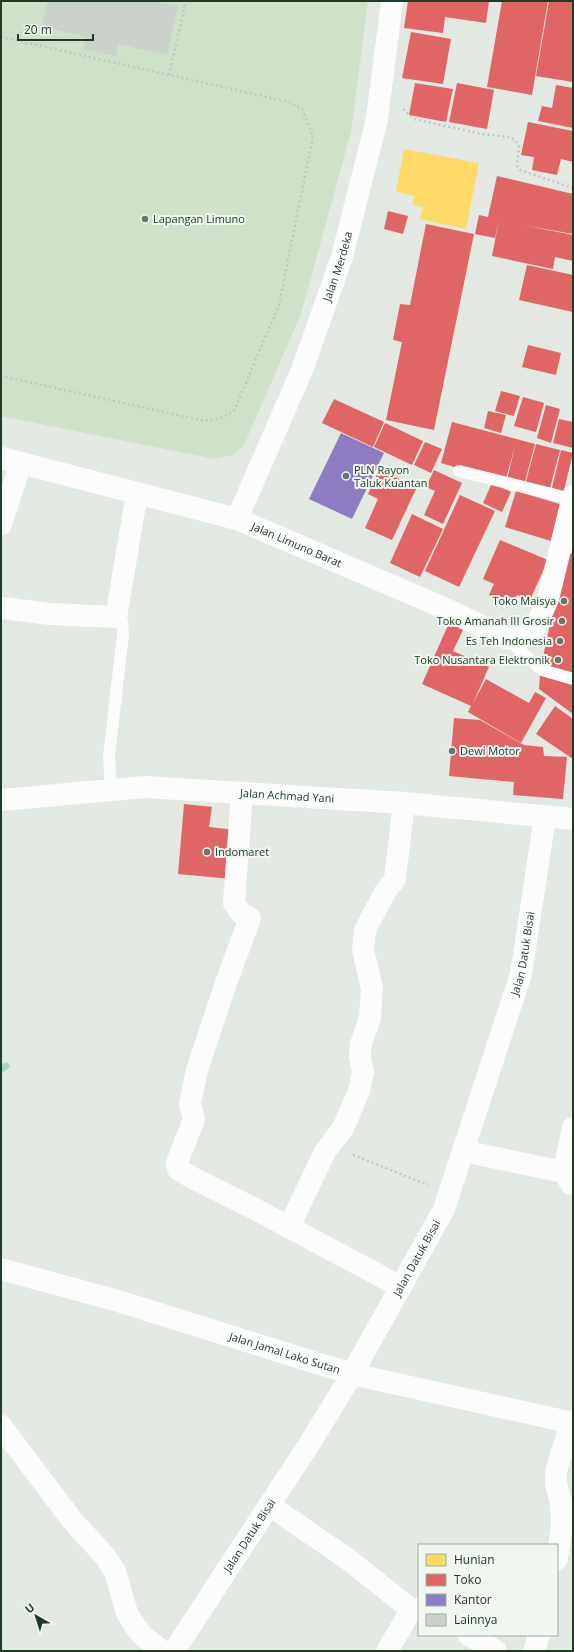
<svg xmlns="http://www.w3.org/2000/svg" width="574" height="1652" viewBox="0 0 574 1652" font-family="'Open Sans',sans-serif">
	<rect width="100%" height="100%" fill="#e2e8e2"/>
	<path fill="#d0e1ca" d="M1,1H368L351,132L301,314L244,445L233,455L214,459L1,416Z"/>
	<path fill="#ffd966" d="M404,149L479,163L466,229L420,219L423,207L412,204L415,196L396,192Z"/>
	<g fill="#e06666">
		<path d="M408,1H489L486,23L445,17L443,33L404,28Z"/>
		<path d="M502,1H548L532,95L487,87Z"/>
		<path d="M549,1H573V82L536,76Z"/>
		<path d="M411,32L451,39L443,84L402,78Z"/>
		<path d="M415,83L453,89L446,122L409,115Z"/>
		<path d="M457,83L494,90L487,129L449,122Z"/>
		<path d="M556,85L573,88V128L538,121L542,106L552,108Z"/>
		<path d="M528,122L573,131V162L561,159L557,175L532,170L534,157L521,155Z"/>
		<path d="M497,176L573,194V234L523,225L573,235V261L555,257L553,269L492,256L499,220L495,238L475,234L479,215L488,217Z"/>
		<path d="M388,211L408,216L403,234L384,229Z"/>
		<path d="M426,224L474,234L434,430L386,420L402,342L393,340L400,304L410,305Z"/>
		<path d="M527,265L573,275V312L519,300Z"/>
		<path d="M528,345L561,353L556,375L522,367Z"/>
		<path d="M501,391L520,396L514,416L495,411Z"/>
		<path d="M523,397L544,403L536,432L514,426Z"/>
		<path d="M334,399L384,422L373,447L322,423Z"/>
		<path d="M546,405L560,409L551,443L537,438Z"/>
		<path d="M488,411L506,415L501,433L484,428Z"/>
		<path d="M559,419L573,422V448L553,443Z"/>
		<path d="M452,422L535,444L524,485L507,480L515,446L505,482L441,463Z"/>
		<path d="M385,423L423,441L412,465L374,447Z"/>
		<path d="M425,442L442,449L431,473L414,465Z"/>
		<path d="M536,444L560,450L549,492L525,485Z"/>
		<path d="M561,450L573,453L563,494L551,492Z"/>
		<path d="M379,470L417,487L392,540L365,528L378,499L368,494Z"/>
		<path d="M434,470L462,483L443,524L424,515L435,491L426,487Z"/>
		<path d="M492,483L511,492L502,512L483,503Z"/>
		<path d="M516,491L563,505L551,541L505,527Z"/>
		<path d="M460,495L495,511L459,587L425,571Z"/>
		<path d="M412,514L443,529L420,577L390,563Z"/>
		<path d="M500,540L548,560L530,600L517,595L512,605L489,595L494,584L483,579Z"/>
		<path d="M566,552L573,554V674L541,666Z"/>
		<path d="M449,623L463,630L453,651L489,667L473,703L486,679L529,703L535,692L546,698L521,743L468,712L471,706L422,684Z"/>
		<path d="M540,675L573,683V714L539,689Z"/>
		<path d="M555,706L573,719V759L536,734Z"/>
		<path d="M454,718L480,720L524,745L543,747L544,756L567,757L563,799L513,795L514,782L449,776Z"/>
		<path d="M184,804L212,807L209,827L236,830L232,879L178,874Z"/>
	</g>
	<path fill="#8e7cc3" d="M341,433L384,453L352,519L309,499Z"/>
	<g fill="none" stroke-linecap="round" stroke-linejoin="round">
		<path stroke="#a2d8c1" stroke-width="7" d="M1,1069L6,1066"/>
	</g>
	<path fill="#cbd1cb" d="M48,1H156L178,6L167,55L118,44L116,56L83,49L86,37L42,27Z"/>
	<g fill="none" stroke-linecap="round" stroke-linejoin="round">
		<g stroke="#bfc8c0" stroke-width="2.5" stroke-dasharray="2 3" stroke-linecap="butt">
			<path d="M1,37L289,102L302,109L313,136L279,305L234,411L221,418L205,421L1,376"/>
			<path d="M169,75L186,1"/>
			<path d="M403,109L414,119L482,134L510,137L516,141L519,147L517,166L520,170L573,188"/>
			<path d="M353,1155L428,1185"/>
		</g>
		<g stroke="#fbfcfb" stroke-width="12">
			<path d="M459,471L572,499"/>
			<path d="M507,639L542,670L573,679"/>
			<path d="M111,790L109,756L123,634L122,620L116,617"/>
		</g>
		<g stroke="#fbfcfb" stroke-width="22">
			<path id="s1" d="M237,519L444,608L506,638L514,639L523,637L535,628L548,599L573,496"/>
			<path d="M1,524L21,463"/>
			<path d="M1,608L51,614L116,617L137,493"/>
			<path d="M242,793L234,903L241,913L250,918L226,983L197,1070L190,1104L194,1119L177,1163L178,1169L193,1178L253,1208L401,1287"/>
			<path d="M463,1151L573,1174"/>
			<path d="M571,1184L564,1171L573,1128"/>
			<path d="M289,1227L325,1152L343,1128L359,1091L363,1072L360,1057L361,1044L370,1018L372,988L363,950L365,930L385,892L395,879L404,803"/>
			<path id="s2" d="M1,1269L118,1301L352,1374L573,1423"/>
			<path d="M1,1426L72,1520L104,1555L115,1571L127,1613L135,1626L142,1635L162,1651"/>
			<path d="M269,1505L349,1560L413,1611"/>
			<path d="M557,1559L562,1525L561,1503L556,1484V1471L571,1423"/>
			<path d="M469,1635L496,1651"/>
			<path id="s3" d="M174,1651L310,1443L352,1374L444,1209L521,974L545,817"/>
			<path d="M387,1651L410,1612L419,1609"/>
			<path d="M534,1651L539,1635"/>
		</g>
		<g stroke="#fbfcfb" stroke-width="22">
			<path id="s4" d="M1,458L237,519L302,370L342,257L377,119L392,1"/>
			<path id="s5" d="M1,800L145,787L404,803L573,819"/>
		</g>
	</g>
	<g fill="#647867" stroke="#f0f7f0" stroke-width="1.5">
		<circle cx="145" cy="219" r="4"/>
		<circle cx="346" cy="476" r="4"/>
		<circle cx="564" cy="601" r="4"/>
		<circle cx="562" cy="621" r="4"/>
		<circle cx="560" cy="641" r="4"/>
		<circle cx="558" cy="660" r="4"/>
		<circle cx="452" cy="751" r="4"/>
		<circle cx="207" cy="852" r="4"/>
	</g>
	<g text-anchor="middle" stroke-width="4" stroke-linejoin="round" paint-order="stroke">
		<g font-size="11" fill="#203b25" stroke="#f0f7f0" text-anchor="start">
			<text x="153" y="223">Lapangan Limuno</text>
			<text x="354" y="474">PLN Rayon<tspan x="354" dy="13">Taluk Kuantan</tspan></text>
			<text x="556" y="605" text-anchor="end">Toko Maisya</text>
			<text x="554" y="625" text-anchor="end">Toko Amanah III Grosir</text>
			<text x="552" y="645" text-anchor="end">Es Teh Indonesia</text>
			<text x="550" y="664" text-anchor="end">Toko Nusantara Elektronik</text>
			<text x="460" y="755">Dewi Motor</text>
			<text x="215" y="856">Indomaret</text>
		</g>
		<g font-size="11" fill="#203b25" stroke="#f0f7f0">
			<text dy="4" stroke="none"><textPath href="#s4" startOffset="516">Jalan Merdeka</textPath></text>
			<text dy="4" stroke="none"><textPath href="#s1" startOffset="65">Jalan Limuno Barat</textPath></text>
			<text dy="4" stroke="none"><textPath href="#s5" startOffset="287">Jalan Achmad Yani</textPath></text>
			<text dy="4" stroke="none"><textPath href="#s3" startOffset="786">Jalan Datuk Bisai</textPath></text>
			<text dy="4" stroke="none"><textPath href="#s3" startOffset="462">Jalan Datuk Bisai</textPath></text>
			<text dy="4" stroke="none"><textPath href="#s2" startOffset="296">Jalan Jamal Lako Sutan</textPath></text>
			<text dy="4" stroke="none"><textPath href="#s3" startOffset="138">Jalan Datuk Bisai</textPath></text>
		</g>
	</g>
	<rect width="574" height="1652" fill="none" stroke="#203b25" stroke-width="4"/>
	<rect x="418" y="1544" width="140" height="92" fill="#f0f7f0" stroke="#9dac9f"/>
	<rect x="426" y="1554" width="20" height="12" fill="#ffd966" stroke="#9dac9f"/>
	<text x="454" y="1564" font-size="12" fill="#203b25">Hunian</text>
	<rect x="426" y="1574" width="20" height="12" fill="#e06666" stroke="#9dac9f"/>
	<text x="454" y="1584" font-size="12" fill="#203b25">Toko</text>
	<rect x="426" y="1594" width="20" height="12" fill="#8e7cc3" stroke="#9dac9f"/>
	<text x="454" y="1604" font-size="12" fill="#203b25">Kantor</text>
	<rect x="426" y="1614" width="20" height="12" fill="#cbd1cb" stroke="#9dac9f"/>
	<text x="454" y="1624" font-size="12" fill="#203b25">Lainnya</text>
	<g transform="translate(36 1616) rotate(321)" stroke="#f0f7f0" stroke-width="3" paint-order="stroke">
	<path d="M0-3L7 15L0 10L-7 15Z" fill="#203b25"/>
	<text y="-6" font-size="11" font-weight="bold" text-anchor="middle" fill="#203b25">U</text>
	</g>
	<path d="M18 34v6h75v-6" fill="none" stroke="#203b25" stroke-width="2"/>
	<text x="24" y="34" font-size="12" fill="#203b25" stroke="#f0f7f0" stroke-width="3" paint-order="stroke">20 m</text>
</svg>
